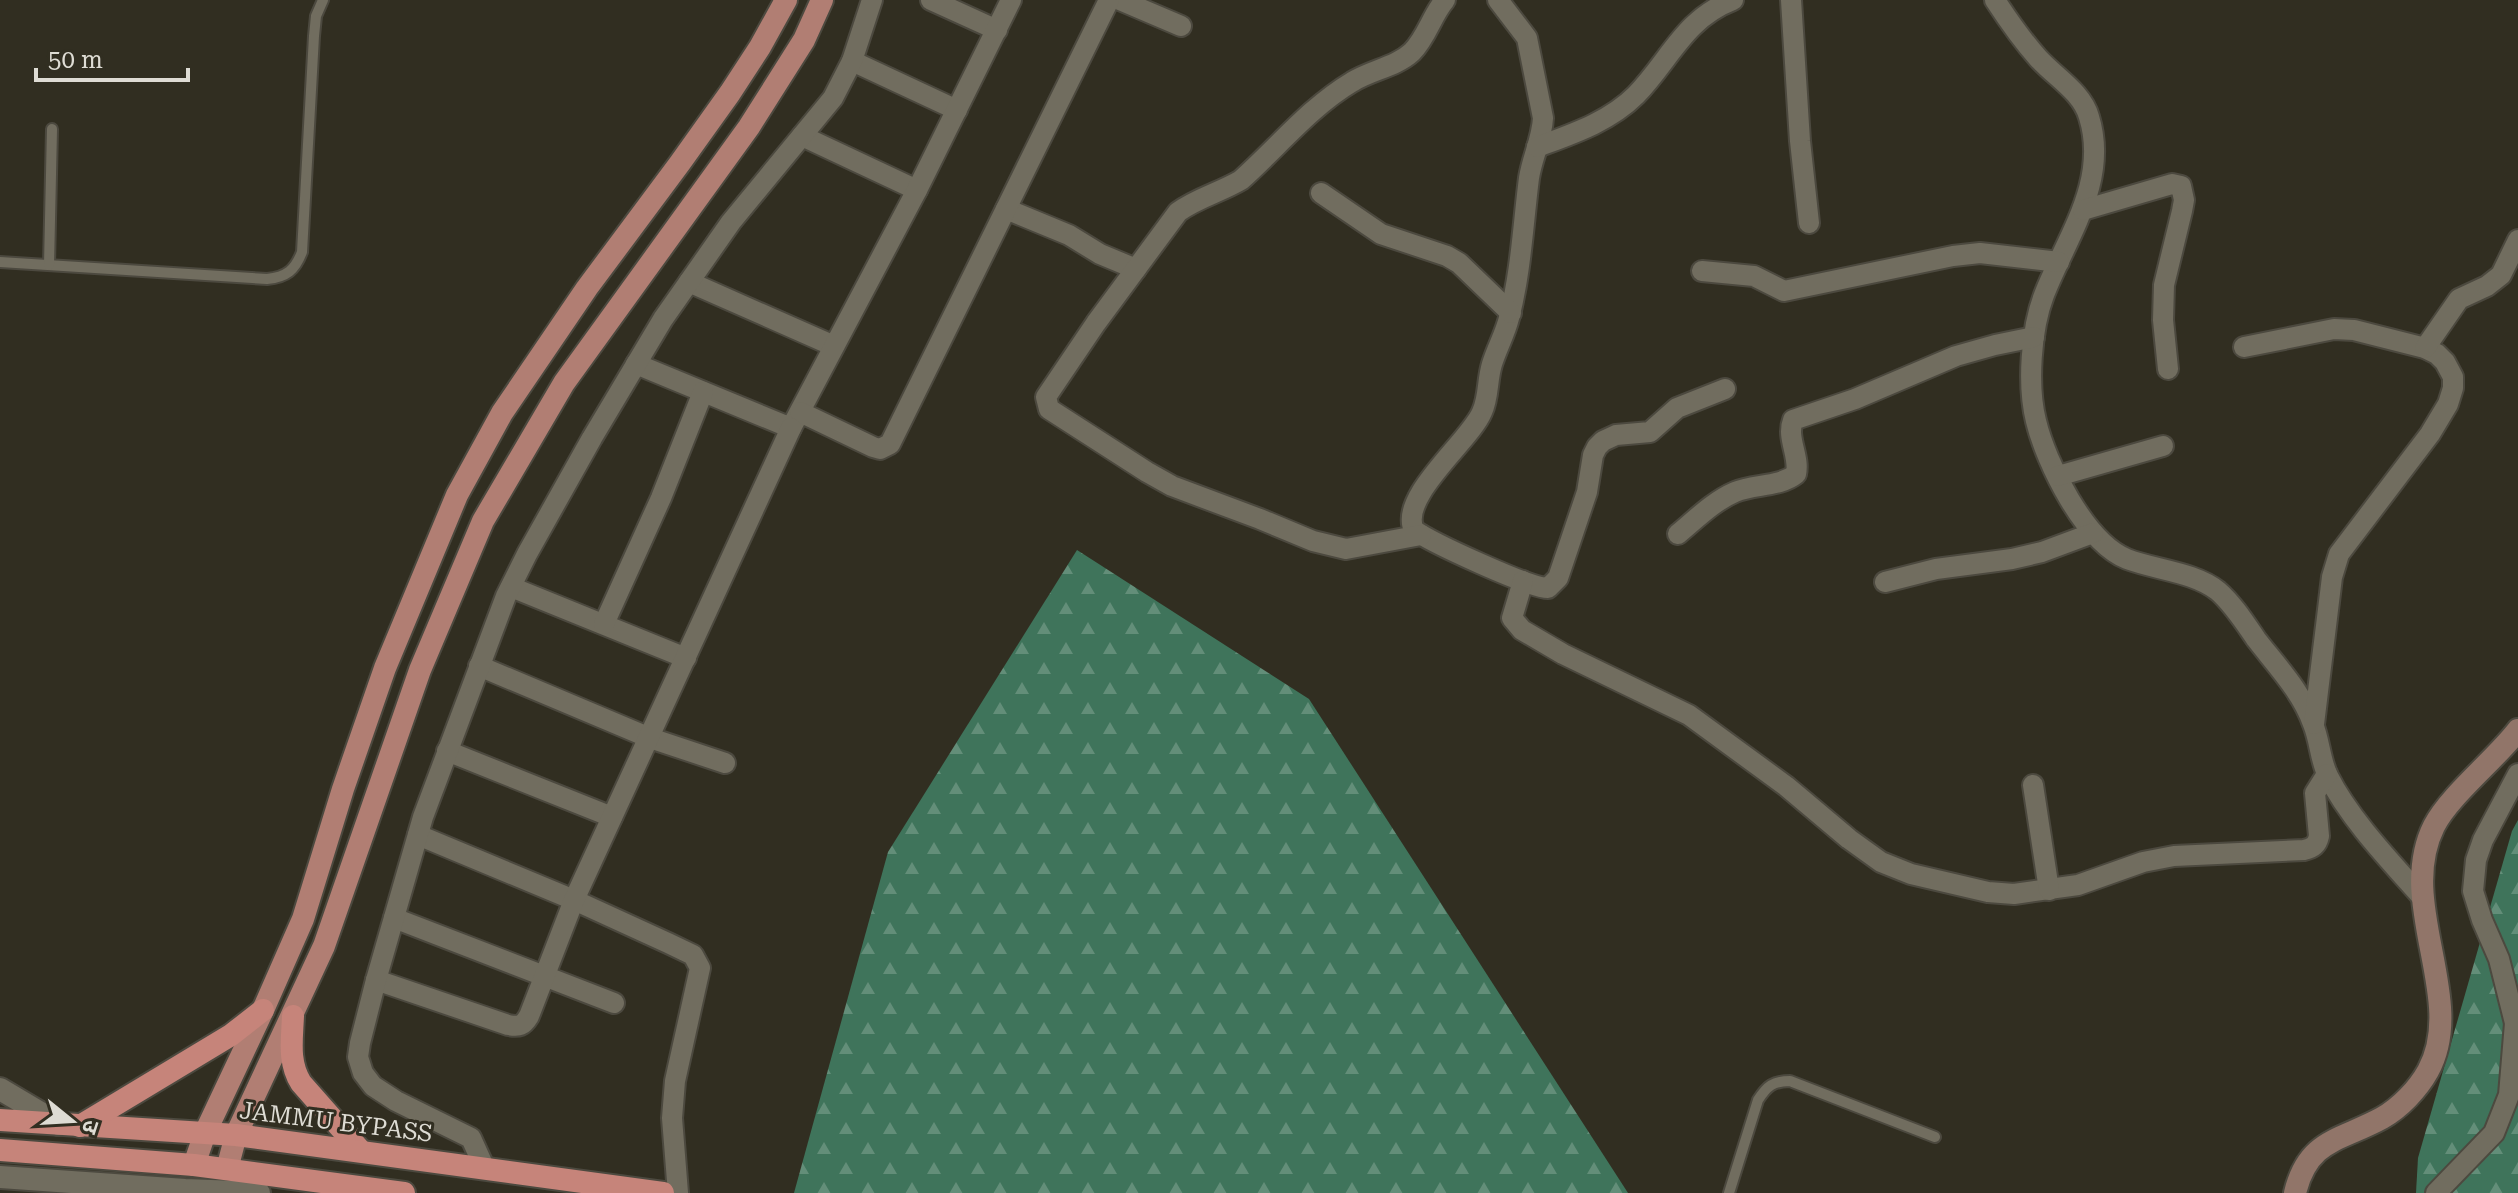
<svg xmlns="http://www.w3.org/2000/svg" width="2518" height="1193" viewBox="0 0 2518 1193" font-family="'Roboto Serif','Noto Sans Devanagari',serif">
	<defs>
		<pattern id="forest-firs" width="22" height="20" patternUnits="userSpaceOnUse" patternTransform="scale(2)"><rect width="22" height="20" fill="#3f745b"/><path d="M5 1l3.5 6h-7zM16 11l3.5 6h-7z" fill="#638e79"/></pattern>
	</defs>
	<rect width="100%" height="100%" fill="#312e21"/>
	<g fill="url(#forest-firs)">
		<path d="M1077,550L1309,699L1628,1193H794L888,852Z"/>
		<path d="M2518,820V1193H2416L2418,1158L2512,831Z"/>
	</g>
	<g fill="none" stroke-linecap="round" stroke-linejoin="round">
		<defs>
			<g id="service">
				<path d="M0,262L267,279C287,277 295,270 302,252L314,36L316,16L323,0"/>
				<path d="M49,265L52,129"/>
				<path d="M1729,1193L1758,1100C1767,1086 1773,1081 1790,1081L1935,1137"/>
			</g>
			<g id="minor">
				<path d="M931,0L997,30"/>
				<path d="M1120,0L1181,26"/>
				<path d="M1498,0L1527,38L1543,118C1542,139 1532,158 1529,178C1523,225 1521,272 1509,318C1505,334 1497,348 1492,364C1487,380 1489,397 1482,412C1470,441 1398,497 1414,530C1432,543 1530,588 1548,588L1558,578L1587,492L1593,455L1597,447L1603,441L1616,435L1650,432L1677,408L1725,389"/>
				<path d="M1791,0L1800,141L1809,223"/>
				<path d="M1995,0C2008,20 2022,40 2038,58C2055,77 2082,92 2089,117C2109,182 2066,238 2044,295C2031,329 2027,385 2036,421C2046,463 2085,542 2127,559C2156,570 2194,572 2218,591C2233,604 2245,623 2256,639C2276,665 2302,692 2313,724C2320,741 2320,760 2328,776C2349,818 2390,861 2421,896"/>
				<path d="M852,61L957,110"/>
				<path d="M802,136L917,190"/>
				<path d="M1537,147C1572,134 1609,122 1636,95C1670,60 1684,19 1733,0"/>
				<path d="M1321,193L1381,234L1447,256L1459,263L1511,313"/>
				<path d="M1006,209L1069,235L1100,254L1136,269"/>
				<path d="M2083,210L2172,184L2181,186L2184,200L2182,211L2164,285L2163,320L2168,369"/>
				<path d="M1702,271L1754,276L1784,291L1953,256L1980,253L2059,262"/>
				<path d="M689,282L834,346"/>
				<path d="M2244,347L2334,329L2354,330L2425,348L2437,354L2445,362L2453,377V388L2448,404L2430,434L2339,554L2332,577L2314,724"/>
				<path d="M2425,348L2459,299L2487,286L2501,275L2518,240"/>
				<path d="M636,364L791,428L917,190L1011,0"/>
				<path d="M800,412L873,447L880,449L890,444L1109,0"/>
				<path d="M2058,476L2163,446"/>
				<path d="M1678,534C1696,519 1714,501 1735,492C1754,484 1780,487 1796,474C1800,456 1786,438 1793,420L1855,399L1956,356L1995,345L2034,337"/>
				<path d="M1421,535L1346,549L1313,541L1260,519L1172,486L1147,472L1049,409L1046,397L1096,323L1178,212C1197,198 1221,192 1241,180C1277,148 1310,107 1352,82C1371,70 1396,67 1412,52C1427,37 1432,15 1445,0"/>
				<path d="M1523,581L1512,618L1522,630L1563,654L1689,715L1786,786L1849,839L1881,862L1911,874L1988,892L2014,894L2078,885L2143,862L2174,856L2304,850C2313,848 2317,845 2319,836L2315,793L2327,774"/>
				<path d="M1885,582L1936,569L2012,559L2042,552L2093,533"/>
				<path d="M511,587L686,658"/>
				<path d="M604,624L661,498L703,392"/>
				<path d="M479,666L650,738L725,763"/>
				<path d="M447,751L612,817"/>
				<path d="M2033,785L2049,890"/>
				<path d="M418,835L574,900L668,943L693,955L700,968L675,1081L672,1118L678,1193"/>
				<path d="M394,918L614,1003"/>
				<path d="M376,980L508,1025C519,1027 523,1026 529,1016L574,900L791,428"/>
				<path d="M485,1169L471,1138L396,1101L373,1086L363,1073L358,1057L360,1043L376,980L423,817L506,596L527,554L592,438L663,319L731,222L833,98L852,61L872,0"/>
				<path d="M2436,1193L2494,1133L2509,1095L2515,1023L2499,959L2482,920L2473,891L2476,860L2483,840L2518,774"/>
			</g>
			<g id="tertiary">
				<path d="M0,1089L59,1124"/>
				<path d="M0,1177L185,1190L259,1193"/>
			</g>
			<path id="secondary" d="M2295,1193C2308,1139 2340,1141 2382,1118C2400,1108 2418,1089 2428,1071C2468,999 2395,904 2434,826C2450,795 2495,760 2518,730"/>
			<g id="primary">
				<path d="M194,1165L205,1133L263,1010L303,919L343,789L385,668L457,495L502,413L587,288L680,163L730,93L760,47L786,0"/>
				<path d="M227,1169L236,1135L324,946L420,670L483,521L564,383L749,127L804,40L822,0"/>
			</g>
			<g id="trunk">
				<path d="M293,1016C292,1040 288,1062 301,1083L360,1150"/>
				<path d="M0,1120L236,1135L663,1193"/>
				<path d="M80,1126L231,1035L263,1010"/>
				<path d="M0,1150L194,1165L404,1193"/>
			</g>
		</defs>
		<use href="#service" stroke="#4c493f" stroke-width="14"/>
		<use href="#minor" stroke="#4c493f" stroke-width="24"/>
		<use href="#tertiary" stroke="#4c493f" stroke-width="26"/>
		<use href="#secondary" stroke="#4c493f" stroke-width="26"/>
		<use href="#primary" stroke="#4c493f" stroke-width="26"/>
		<use href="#trunk" stroke="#4c493f" stroke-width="26"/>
		<use href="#service" stroke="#716d5f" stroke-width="10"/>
		<use href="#minor" stroke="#716d5f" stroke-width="20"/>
		<use href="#tertiary" stroke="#716d5f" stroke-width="22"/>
		<use href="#secondary" stroke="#917569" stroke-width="22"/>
		<use href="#primary" stroke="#b17e73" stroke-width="22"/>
		<use href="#trunk" stroke="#c6847a" stroke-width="22"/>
	</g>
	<g text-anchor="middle" stroke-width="6" stroke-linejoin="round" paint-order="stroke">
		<g font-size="24" fill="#dedcd4" stroke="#312e21">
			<text transform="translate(336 1122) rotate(7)" y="8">JAMMU BYPASS</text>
		</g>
	</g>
	<g transform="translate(72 1121) rotate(108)" stroke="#312e21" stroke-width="6" paint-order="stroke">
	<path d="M0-6L14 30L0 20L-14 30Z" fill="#dedcd4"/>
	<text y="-12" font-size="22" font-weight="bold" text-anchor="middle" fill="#dedcd4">उ</text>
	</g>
	<path d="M36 68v12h152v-12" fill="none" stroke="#dedcd4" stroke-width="4"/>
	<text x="48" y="68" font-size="24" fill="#dedcd4" stroke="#312e21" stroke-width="6" paint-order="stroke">50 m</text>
</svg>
